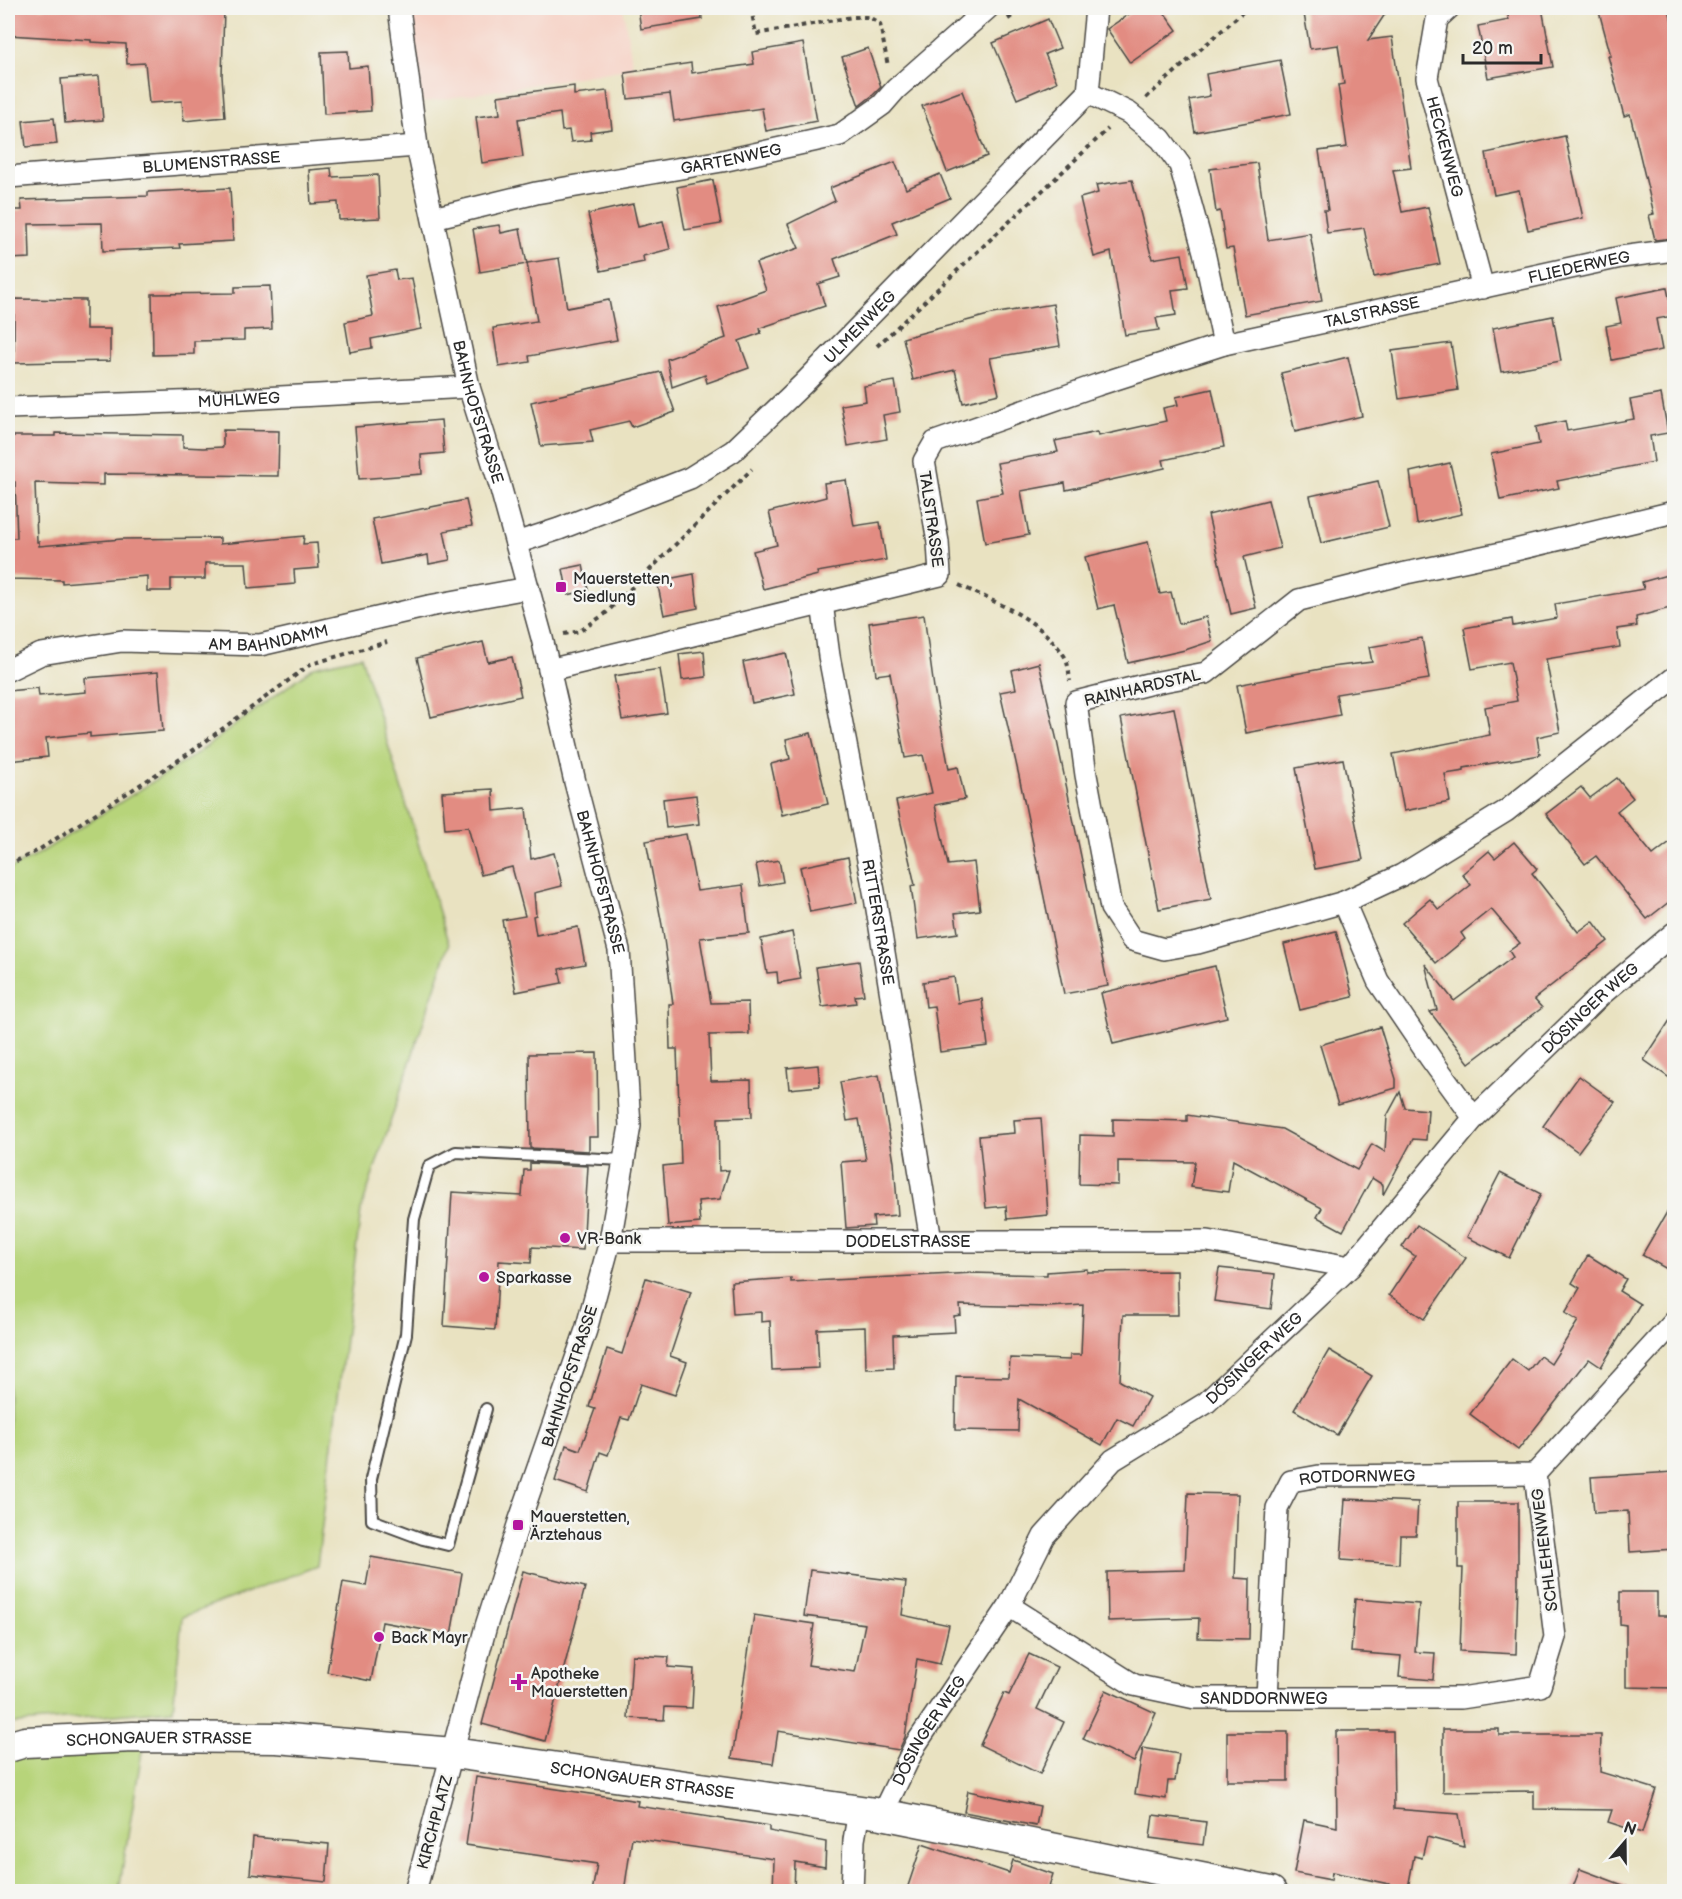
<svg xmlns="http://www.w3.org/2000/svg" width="1682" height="1899" viewBox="0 0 1682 1899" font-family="'Balsamiq Sans',sans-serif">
	<rect width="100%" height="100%" fill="#f6f6f2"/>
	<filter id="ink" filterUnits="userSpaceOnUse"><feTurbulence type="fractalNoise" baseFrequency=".0167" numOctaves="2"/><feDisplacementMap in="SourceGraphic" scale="12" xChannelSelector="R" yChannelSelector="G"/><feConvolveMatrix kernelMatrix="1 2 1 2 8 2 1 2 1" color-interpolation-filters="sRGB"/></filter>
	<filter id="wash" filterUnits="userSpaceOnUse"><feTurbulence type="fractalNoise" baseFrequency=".008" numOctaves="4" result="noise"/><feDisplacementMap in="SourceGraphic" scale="24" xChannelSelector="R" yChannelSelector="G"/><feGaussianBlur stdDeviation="1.35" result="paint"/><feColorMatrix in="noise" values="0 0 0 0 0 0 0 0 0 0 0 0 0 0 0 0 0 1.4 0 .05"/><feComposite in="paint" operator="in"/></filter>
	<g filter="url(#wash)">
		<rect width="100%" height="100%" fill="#e9e2c1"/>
		<path fill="#f6d1c5" d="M407,8H623L633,68L419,103Z"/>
		<g fill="#b7d47a" stroke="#718052" stroke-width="1.5">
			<path d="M361,656L449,945L361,1210L317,1566L182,1617L173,1710L8,1724V870L37,855L192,757L314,667Z"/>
			<path d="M143,1745L119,1890L125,1891L8,1892V1759L26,1754Z"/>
		</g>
		<g id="blocks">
			<g fill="#e28c82">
				<path d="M8,8H200L224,9L222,76L225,117L184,121L182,101L149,103L145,63L127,64L126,44L91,42V40L8,35Z"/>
				<path d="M638,8H701L702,19L641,29Z"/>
				<path d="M1138,8H1161L1177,30L1130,63L1107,29Z"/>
				<path d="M1303,8H1389L1368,40L1392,37L1411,168L1393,170L1402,212L1428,207L1440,264L1374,277L1364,228L1327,233L1324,210H1328L1319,151L1347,147L1338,85L1344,84L1338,45L1310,49Z"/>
				<path d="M1506,8H1542L1553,67L1488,78L1478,26L1509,20Z"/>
				<path d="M1598,8H1669L1674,31V238L1655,240L1649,215L1654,214L1630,114L1624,116L1608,56H1611Z"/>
				<path d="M1048,19L1060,48L1045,54L1057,82L1017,99L993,43Z"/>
				<path d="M803,43L817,121L766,131L762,108L674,121L670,94L628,99L625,73L691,63L692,73L754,64L752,52Z"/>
				<path d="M868,48L881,87L873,95L859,106L842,57Z"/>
				<path d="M348,51L349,68L368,66L371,111L324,114L321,52Z"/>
				<path d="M1280,60L1291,114L1195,132L1189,100L1210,96L1206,74Z"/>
				<path d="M99,76L103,120L65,123L61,79Z"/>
				<path d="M574,86V95L607,91L612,129L590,132L591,140L571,142L569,130L562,131L560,113L518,119L523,157L482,163L476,117L500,114L498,96Z"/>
				<path d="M962,91L987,156L947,172L922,106Z"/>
				<path d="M54,118L57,144L26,147L23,121Z"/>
				<path d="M1565,136L1583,218L1528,230L1519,190L1494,195L1486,153Z"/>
				<path d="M895,162L906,189L940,174L950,198L892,222L897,234L834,259L840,277L818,284L825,306L760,328L761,333L739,341L749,368L707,383L705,375L672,387L667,359L726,338L718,307L766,290L756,263L799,248L788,224L835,201L830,188Z"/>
				<path d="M1257,163L1268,240L1310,233L1322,301L1245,315L1233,248L1226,249L1220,211L1216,212L1210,169Z"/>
				<path d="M331,168L332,177L378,175L380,218L339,220L338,202L311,204L309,170Z"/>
				<path d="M713,180L721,224L685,230L677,187Z"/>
				<path d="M1132,180L1152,259L1182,254L1188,288L1172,290L1176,315L1156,318L1159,330L1125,335L1111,252L1094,257L1080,198L1098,193L1096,185Z"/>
				<path d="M230,188L233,241L179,244L180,248L103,251L102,223L29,224L30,258L8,259V210H22L21,200L148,196V192Z"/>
				<path d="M633,204L638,227L663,221L670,249L643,256L644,262L601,271L588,214Z"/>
				<path d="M499,225L501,233L520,229L527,264L480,272L473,229Z"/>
				<path d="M559,258L567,308L609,300L617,340L529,356L530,362L499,367L493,328L537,321L527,263Z"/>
				<path d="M395,270L397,280L412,278L421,329L371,339L372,348L350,352L345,322L373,316L366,275Z"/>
				<path d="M270,286L272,329L244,330V340L194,341V354L153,355L152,294L235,293V287Z"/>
				<path d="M1667,288L1673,316L1656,319L1662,350L1612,360L1606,326L1621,323L1616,298Z"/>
				<path d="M14,299L86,300V329H110V361L14,363Z"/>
				<path d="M1053,304L1060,346L990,358L999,394L963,403L955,370L913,380L903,338L992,314Z"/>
				<path d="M1553,316L1561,361L1501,372L1493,328Z"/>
				<path d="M1451,343L1458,390L1399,399L1392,351Z"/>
				<path d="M1348,357L1362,416L1295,432L1281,373Z"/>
				<path d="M661,372L675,412L632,427L629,421L590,430L593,442L541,446L531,402Z"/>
				<path d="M895,381L900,412L883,415L887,439L848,446L841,405L866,401L864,386Z"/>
				<path d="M1212,389L1224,447L1163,460L1165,468L1066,490L1065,483L1021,491L1029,535L985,543L977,498L1003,493L997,463L1058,452L1055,441L1097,432L1098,436L1166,421L1163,408L1178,405L1176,397Z"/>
				<path d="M1661,394L1668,433L1650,436L1654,462L1557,481L1559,488L1500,500L1491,454L1539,444L1536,427L1565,421L1567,431L1634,419L1630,400Z"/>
				<path d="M441,420L444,453L421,455L422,474L359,479L355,427Z"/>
				<path d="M223,430L279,431L278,476L104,474V485L35,483L37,542H39V546L122,539L220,538V544L304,536L303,544L317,543L319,568L294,570L295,584L248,588L246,563H205V579H171V591H147V576L62,583V580L8,579V538H17L15,482H8V436H56V433L183,435V447L203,448L223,447Z"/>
				<path d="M1450,463L1462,514L1417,524L1410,472Z"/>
				<path d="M846,480L854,526L880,522L886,560L817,572L818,575L763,589L753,551L777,545L769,512L826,497L824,483Z"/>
				<path d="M1378,481L1389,527L1321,543L1310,496Z"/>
				<path d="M466,500L472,526L444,531L450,560L429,564L428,555L381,564L372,519Z"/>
				<path d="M1268,500L1280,548L1244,557L1256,608L1231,614L1208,515Z"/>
				<path d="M1148,542L1160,594L1171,592L1179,624L1206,617L1212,641L1185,650L1128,663L1114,605L1098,609L1085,557Z"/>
				<path d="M583,565L588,590L568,595L563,569Z"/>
				<path d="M1674,573V607L1636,617L1637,626L1617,629L1620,647L1546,659L1560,732L1537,737L1540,755L1464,768V771L1445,774L1450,802L1404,811L1393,754L1490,735L1485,707L1517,701L1510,662L1472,669L1464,628L1512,619L1513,626L1557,618L1555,604L1644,589L1642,582Z"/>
				<path d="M694,574L698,608L664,615L657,581Z"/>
				<path d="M924,615L934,688L949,769L958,767L965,799L935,805L948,865L974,862L980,910L955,913L958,933L918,939L911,886L915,885L896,801L932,793L923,755L905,758L890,673L876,675L869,623Z"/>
				<path d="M1422,638L1429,679L1336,694L1340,715L1246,733L1237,685L1331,667L1372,662L1369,647Z"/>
				<path d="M483,642L488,662L512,657L521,696L431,717L417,658Z"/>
				<path d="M704,651L706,677L682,680L679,654Z"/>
				<path d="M786,653L795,694L752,703L743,662Z"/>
				<path d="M1039,663L1057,741L1108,986L1064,994L1019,776L1000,692L1016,689L1012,670Z"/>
				<path d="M660,669L667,713L622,720L614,676Z"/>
				<path d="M158,672L163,731L90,737V733L46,738L48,757L8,761V691L38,688L39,696L86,692L85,678Z"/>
				<path d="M1174,708L1211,899L1159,909L1121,718Z"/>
				<path d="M811,733L828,804L782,815L771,764L790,759L786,739Z"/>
				<path d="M1343,759L1363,860L1315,869L1296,768Z"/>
				<path d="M1617,778L1633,798L1617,811L1653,855L1674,839V898L1647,919L1596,856L1585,864L1546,814L1581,787L1590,798Z"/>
				<path d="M493,789L494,811L526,808L531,859L554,853L562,886L534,893L536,915L533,916L536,935L578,927L585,964L559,969L562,983L516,992L502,920L525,916L512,867L481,875L468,827L445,829L442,792Z"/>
				<path d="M696,795L699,824L666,828L663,799Z"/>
				<path d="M686,834L697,891L743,885L749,933L700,938L711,1003L748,1002L749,1034L709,1035L711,1081L751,1080L752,1117L718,1118L719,1171L729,1170L720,1199L698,1201L700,1223L668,1226L663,1166L681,1164L677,1049H670L669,1004H673L662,925L646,841Z"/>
				<path d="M1514,842L1537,869L1532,873L1578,932L1593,921L1608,941L1534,999L1542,1008L1469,1063L1430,1012L1437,1010L1425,964L1454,1001L1513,957L1509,951L1520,943L1491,909L1461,933L1465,939L1436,963L1402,923L1430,899L1439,910L1471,885L1462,874L1489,851L1495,858Z"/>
				<path d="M848,857L857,903L810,912L800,867Z"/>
				<path d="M779,860L783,882L760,886L756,864Z"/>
				<path d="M1336,931L1353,997L1300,1010L1284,944Z"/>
				<path d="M792,932L801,979L778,983L777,972L767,973L761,939Z"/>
				<path d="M859,961L864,995L855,996L856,1003L822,1007L816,967Z"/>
				<path d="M1215,966L1227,1017L1113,1044L1101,993Z"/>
				<path d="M954,977L958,1003L982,999L988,1046L940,1052L934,1006L926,1007L923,982Z"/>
				<path d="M1674,1014V1081L1644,1060Z"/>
				<path d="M1380,1027L1396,1079V1088L1338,1105L1320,1045Z"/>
				<path d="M597,1053L598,1137H589V1151L530,1148L529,1054Z"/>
				<path d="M818,1065L820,1086L789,1089L787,1068Z"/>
				<path d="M879,1075L894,1162L898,1215L873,1217L874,1226L846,1228L841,1162L866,1160L859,1119L847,1121L840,1082Z"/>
				<path d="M1579,1076L1615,1102L1578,1152L1543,1126Z"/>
				<path d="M1400,1092L1405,1108L1428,1110L1426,1140L1413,1139L1383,1195V1185L1372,1178L1343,1231L1317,1217L1322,1208L1233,1160L1228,1192L1191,1187L1195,1162L1118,1161V1185L1079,1184L1080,1135L1113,1136V1119L1187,1121V1115L1282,1129L1357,1170L1372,1144L1385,1152L1387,1116Z"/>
				<path d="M1041,1118L1048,1215L1007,1219L1006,1206L986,1208L979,1136L1015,1133L1014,1120Z"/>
				<path d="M530,1163L588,1166L583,1250L532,1247L531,1263L499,1261L495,1330L444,1326L452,1192L522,1196L524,1170H530Z"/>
				<path d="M1500,1173L1541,1194L1509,1258L1467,1237Z"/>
				<path d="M1674,1200V1273L1642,1255Z"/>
				<path d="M1417,1225L1466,1258L1424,1319L1389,1295L1415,1256L1402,1247Z"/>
				<path d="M1588,1255L1626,1279L1619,1291L1640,1304L1601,1367L1589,1359L1518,1450L1470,1414L1512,1359L1528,1371L1540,1356L1551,1364L1578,1321L1565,1313L1580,1288L1572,1283Z"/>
				<path d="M1219,1268L1275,1274L1271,1309L1214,1301Z"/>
				<path d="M1087,1269V1272L1177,1271L1178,1315H1123L1120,1381L1149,1397L1133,1426L1117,1418L1102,1445L1019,1399L1018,1431L955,1430L956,1376L1009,1377L1010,1358L1070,1360V1355H1081L1083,1305L1048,1307L960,1305L961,1315L954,1316L955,1332L893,1335L894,1368L866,1369L865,1327L817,1329L819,1368L772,1370L770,1321L761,1322V1312L733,1314L731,1282L791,1278V1282L974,1273L1047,1275V1272Z"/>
				<path d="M646,1278L691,1292L670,1356L687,1362L675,1395L641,1384L629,1420L621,1418L608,1455L600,1452L588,1492L555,1481L566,1445L580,1450L595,1409L589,1407L607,1349L622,1354Z"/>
				<path d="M1329,1350L1372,1376L1337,1435L1294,1410Z"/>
				<path d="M1674,1472V1549L1630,1552L1628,1511L1594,1513L1591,1477Z"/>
				<path d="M1188,1493L1238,1494L1235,1578L1250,1579L1249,1639L1198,1638L1199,1618L1108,1621L1107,1572L1185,1570Z"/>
				<path d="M1345,1499L1418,1502L1416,1535H1400L1399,1564L1341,1560Z"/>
				<path d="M1458,1502H1518V1581L1516,1654L1460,1651L1463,1568H1458Z"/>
				<path d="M371,1557L462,1573L451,1635L382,1622L371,1681L327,1672L343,1582L366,1586Z"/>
				<path d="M810,1570L906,1582L902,1615L949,1625L940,1664L917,1659L905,1737L899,1750L778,1731L773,1764L732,1758L754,1615L814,1624L808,1665L855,1672L865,1624L804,1616Z"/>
				<path d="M523,1571L585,1587L545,1741L482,1724Z"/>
				<path d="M1620,1592H1657V1616H1674V1688L1626,1687V1625L1620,1624Z"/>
				<path d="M1355,1599L1419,1604L1415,1652L1435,1653L1433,1680L1399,1677L1401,1656L1351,1652Z"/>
				<path d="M1029,1654L1057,1667L1037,1709L1064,1722L1040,1774L980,1745L1004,1693L1009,1695Z"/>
				<path d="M632,1655L669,1657L668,1667L694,1669L692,1708L665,1707L664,1720L628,1718Z"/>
				<path d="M1106,1690L1156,1713L1134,1762L1083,1739Z"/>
				<path d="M1443,1729H1499V1735H1601L1600,1772L1656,1789L1642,1833L1608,1822L1612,1810L1534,1809V1791L1443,1792Z"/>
				<path d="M1336,1731H1393L1394,1809L1459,1814L1464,1847L1427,1837L1422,1858L1414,1856L1408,1888L1332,1872L1331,1880L1294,1873L1304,1820L1337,1827Z"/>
				<rect x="1227" y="1732" width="61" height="49"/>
				<path d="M1143,1748L1179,1754L1175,1781H1168L1166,1799L1135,1794Z"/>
				<path d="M476,1777L638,1801L637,1806L769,1826V1831L826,1842L825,1867L795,1862L794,1892H773L774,1859L632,1838L624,1892H592L597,1864L466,1845Z"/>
				<path d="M968,1791L1040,1806L1036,1826L964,1812Z"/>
				<path d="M1153,1815L1206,1822L1203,1845L1150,1838Z"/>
				<path d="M253,1837L329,1844L326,1882L250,1874Z"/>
				<path d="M922,1844L1009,1873L1013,1860L1053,1874L1049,1886L1053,1888L1052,1892H906Z"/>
				<path d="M1580,1869L1636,1890L1635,1892H1571Z"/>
			</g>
		</g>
	</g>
	<g filter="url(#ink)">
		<use href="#blocks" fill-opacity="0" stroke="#484642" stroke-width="1.5"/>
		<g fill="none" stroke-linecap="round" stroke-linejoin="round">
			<defs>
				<path id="lane" d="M486,1409L448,1545L423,1539L372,1520L371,1479L406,1334L414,1219L429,1166L456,1152L624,1160"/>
				<g id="street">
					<path id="s1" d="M399,8L417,146L469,387L499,482L542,638L575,782L619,950L630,1126L610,1241L586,1330L518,1525L486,1626L415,1892"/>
					<path id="s2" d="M1449,8L1437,19L1427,78L1483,288"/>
					<path d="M1088,93L1129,113L1161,139L1180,165L1204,252L1224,344"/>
					<path id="s3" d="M8,177L417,146"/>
					<path id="s4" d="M433,218L536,193L722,161L840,135L882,105L896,89L988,8"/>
					<path id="s5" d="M8,408L204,401L469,387"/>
					<path d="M1674,512L1511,551L1406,573L1299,600L1206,673L1148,684L1076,702L1086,775L1111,908L1132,940L1164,949L1198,943L1344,902L1402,875L1506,811L1674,678"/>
					<path id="s6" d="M516,543L559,529L690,478L733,451L803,384L1088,93L1096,8"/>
					<path id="s7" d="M822,603L829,656L874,891L931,1241"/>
					<path id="s8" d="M8,670L41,654L122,641L260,645L429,606L528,588"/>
					<path id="s9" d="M549,670L940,575L938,542L924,461L935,442L1097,385L1224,344L1621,257L1674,250"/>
					<path d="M1344,902L1378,981L1431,1059L1474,1118"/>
					<path id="s10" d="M610,1241H1208L1350,1267"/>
					<path id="s11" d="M1009,1606L1134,1685L1195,1698H1461L1540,1686L1555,1637L1535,1474L1674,1322"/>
					<path id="s12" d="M1267,1697L1277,1508L1291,1481L1319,1476L1535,1474"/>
					<path id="s13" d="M882,1814L916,1744L1009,1606L1044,1536L1113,1460L1206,1403L1350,1267L1474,1118L1602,994L1674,933"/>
					<path d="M852,1892L854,1840L859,1811"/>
				</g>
				<g id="secondary">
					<path id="s14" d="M8,1747L25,1742L133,1737L277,1738L453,1753L882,1814L1271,1892"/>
				</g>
			</defs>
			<use href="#lane" stroke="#484642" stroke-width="14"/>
			<use href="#street" stroke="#484642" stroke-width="24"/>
			<use href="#secondary" stroke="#484642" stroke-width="33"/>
			<g stroke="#484642" stroke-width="4" stroke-dasharray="4.5 4.5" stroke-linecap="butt">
				<path d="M751,8L756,34L852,17H869L880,24L888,66"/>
				<path d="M1008,19L1024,8"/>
				<path d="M1146,98L1247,8"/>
				<path d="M877,346L1108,129"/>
				<path d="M959,585C998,604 1036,616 1063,654C1068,660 1069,672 1070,681"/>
				<path d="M564,634L580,631L605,614L752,469"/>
				<path d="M8,865L37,851L188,754L311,664L387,642"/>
			</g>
			<use href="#lane" stroke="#fff" stroke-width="10"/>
			<use href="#street" stroke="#fff" stroke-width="21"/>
			<use href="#secondary" stroke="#fff" stroke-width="30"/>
		</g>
	</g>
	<g fill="#b5179e" stroke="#f6f6f2" stroke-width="2">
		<rect x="555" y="581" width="12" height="12" rx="3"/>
		<circle cx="565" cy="1238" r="6"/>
		<circle cx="484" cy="1277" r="6"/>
		<rect x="512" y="1519" width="12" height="12" rx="3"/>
		<circle cx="379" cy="1637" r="6"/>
		<path d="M516 1673h6v6h6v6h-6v6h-6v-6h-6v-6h6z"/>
	</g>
	<g text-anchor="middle" stroke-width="5" stroke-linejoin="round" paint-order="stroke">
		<g font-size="16" fill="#2b2b2b" stroke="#f6f6f2">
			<text dy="6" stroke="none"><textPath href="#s2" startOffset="147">HECKENWEG</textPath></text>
			<text dy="6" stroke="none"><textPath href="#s4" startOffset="304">GARTENWEG</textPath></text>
			<text dy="6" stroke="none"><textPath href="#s3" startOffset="204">BLUMENSTRASSE</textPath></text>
			<text dy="6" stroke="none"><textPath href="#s9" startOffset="1208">FLIEDERWEG</textPath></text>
			<text dy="6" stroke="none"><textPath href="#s9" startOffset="996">TALSTRASSE</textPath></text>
			<text dy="6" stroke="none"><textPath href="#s6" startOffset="414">ULMENWEG</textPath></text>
			<text dy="6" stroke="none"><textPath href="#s5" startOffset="231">MÜHLWEG</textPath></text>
			<text dy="6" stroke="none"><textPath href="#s1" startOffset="412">BAHNHOFSTRASSE</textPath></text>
			<text transform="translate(932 519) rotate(82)" y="6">TALSTRASSE</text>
			<text dy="6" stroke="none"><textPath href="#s8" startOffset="266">AM BAHNDAMM</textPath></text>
			<text transform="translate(1142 687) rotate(-13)" y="6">RAINHARDSTAL</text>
			<text dy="6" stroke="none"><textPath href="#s1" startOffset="898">BAHNHOFSTRASSE</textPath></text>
			<text dy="6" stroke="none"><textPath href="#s7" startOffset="324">RITTERSTRASSE</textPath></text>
			<text dy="6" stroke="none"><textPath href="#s13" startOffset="1086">DÖSINGER WEG</textPath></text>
			<text dy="6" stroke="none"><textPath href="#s10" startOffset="298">DODELSTRASSE</textPath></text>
			<text dy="6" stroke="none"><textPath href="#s13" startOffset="600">DÖSINGER WEG</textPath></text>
			<text transform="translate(569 1376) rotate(-72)" y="6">BAHNHOFSTRASSE</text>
			<text dy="6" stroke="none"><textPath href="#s12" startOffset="286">ROTDORNWEG</textPath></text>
			<text transform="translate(1544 1550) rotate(-97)" y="6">SCHLEHENWEG</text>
			<text dy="6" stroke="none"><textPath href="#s11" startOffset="279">SANDDORNWEG</textPath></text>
			<text dy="6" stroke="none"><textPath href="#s13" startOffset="96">DÖSINGER WEG</textPath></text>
			<text dy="6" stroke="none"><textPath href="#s14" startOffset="152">SCHONGAUER STRASSE</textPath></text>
			<text dy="6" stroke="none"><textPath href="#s14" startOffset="638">SCHONGAUER STRASSE</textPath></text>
			<text transform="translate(434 1822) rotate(-75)" y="6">KIRCHPLATZ</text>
		</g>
		<g font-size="16" fill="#2b2b2b" stroke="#f6f6f2" text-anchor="start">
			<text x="573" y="584">Mauerstetten,<tspan x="573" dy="18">Siedlung</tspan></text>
			<text x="577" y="1244">VR-Bank</text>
			<text x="496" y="1283">Sparkasse</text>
			<text x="530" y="1522">Mauerstetten,<tspan x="530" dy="18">Ärztehaus</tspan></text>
			<text x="391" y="1643">Back Mayr</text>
			<text x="531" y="1679">Apotheke<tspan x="531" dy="18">Mauerstetten</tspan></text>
		</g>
	</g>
	<rect width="1682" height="1899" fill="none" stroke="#f6f6f2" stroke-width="30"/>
	<g transform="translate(1625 1842) rotate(20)" stroke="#f6f6f2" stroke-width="4.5" paint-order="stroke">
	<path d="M0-4.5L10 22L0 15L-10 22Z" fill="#2b2b2b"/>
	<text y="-9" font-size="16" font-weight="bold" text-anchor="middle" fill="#2b2b2b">N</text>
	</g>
	<path d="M1463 54v9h78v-9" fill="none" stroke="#2b2b2b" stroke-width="3"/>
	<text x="1472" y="54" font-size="18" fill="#2b2b2b" stroke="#f6f6f2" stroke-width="4.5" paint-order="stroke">20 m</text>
</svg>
